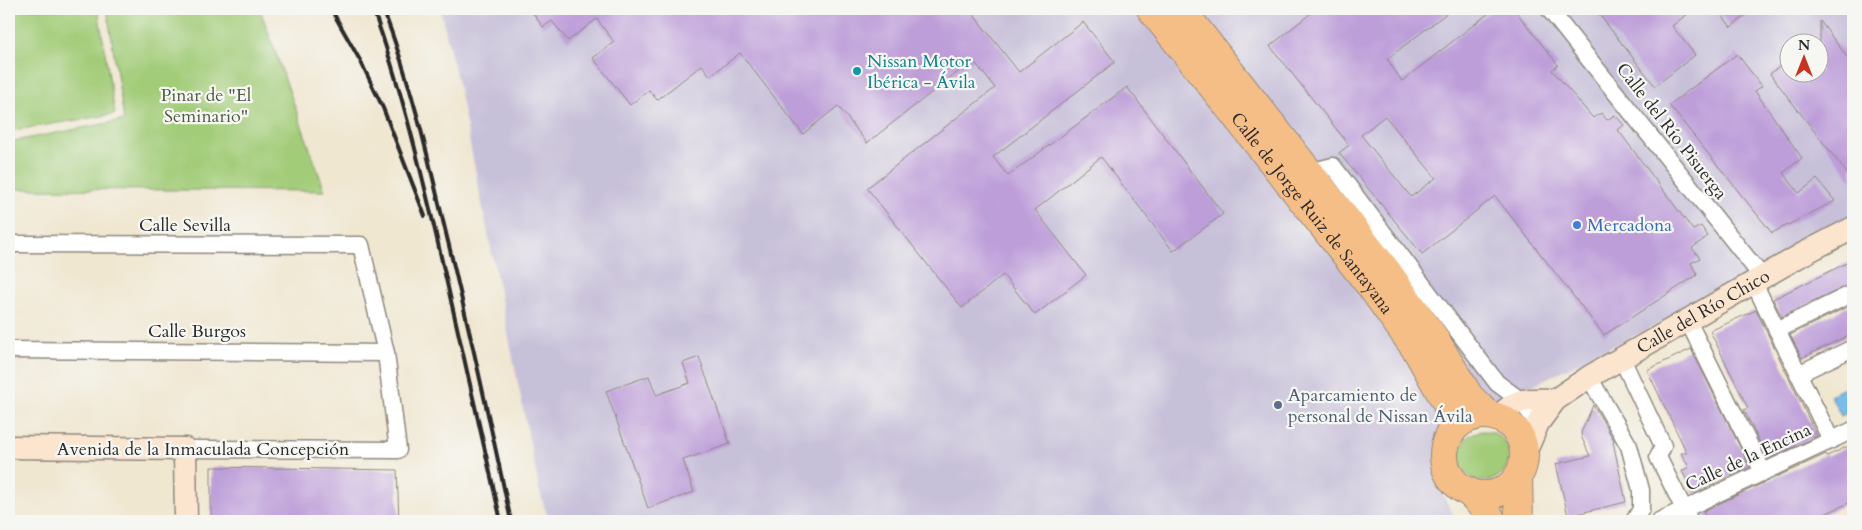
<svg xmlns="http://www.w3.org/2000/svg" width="1862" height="530" viewBox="0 0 1862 530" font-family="Cardo,serif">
	<rect width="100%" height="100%" fill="#f6f6f2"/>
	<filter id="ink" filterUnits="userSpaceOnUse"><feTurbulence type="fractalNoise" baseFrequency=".02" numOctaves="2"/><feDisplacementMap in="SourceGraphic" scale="10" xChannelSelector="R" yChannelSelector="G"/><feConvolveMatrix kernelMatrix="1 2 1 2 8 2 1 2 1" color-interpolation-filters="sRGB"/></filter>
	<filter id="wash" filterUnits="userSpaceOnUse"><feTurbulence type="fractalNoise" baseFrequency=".0096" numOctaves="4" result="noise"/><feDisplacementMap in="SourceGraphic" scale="20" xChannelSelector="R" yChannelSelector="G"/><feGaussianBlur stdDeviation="1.12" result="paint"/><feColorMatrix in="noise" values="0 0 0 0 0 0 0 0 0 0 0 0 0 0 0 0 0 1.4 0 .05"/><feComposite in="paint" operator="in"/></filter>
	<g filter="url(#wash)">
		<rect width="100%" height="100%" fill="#f0e7d1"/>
		<path fill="#c7c0d9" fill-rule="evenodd" d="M440,9H1853V216L1731,289L1512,395L1441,437L1437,484L1457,521H549L540,493L457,79ZM1790,42H1820V72H1790Z"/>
		<g fill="#a2cc78" stroke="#667c52">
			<path d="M9,9H98L115,114L9,131Z"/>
			<path d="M107,9H260L325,191L9,189V142L124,120Z"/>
			<circle cx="1484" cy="456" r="25"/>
		</g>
		<path fill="#76bdee" stroke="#50748c" d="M1853,384V410L1841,416L1830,395Z"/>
		<g id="blocks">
			<g fill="#bd9ed9" fill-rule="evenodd">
				<path d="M530,9H969L1019,72L1083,22L1115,62L993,157L1008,176L1127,87L1223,214L1173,251L1101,157L1035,210L1086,275L1035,315L1003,275L962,308L867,188L995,88L973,60L867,143L838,106L803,134L740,53L710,76L702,65L657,100L649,90L630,105L593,58L614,42L597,19L568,41L552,21L543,27Z"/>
				<path d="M1316,9H1452L1387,59L1402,81L1494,9H1514L1558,65L1552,70L1593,118L1601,113L1607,120L1615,115L1624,125L1618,130L1693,230L1701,226L1708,236L1692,248L1700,258L1691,263L1697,275L1604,335L1495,196L1422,254L1339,153L1349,145L1270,46ZM1385,116L1436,178L1411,197L1361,135Z"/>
				<path d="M1595,9H1694L1672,26L1695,55L1655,86Z"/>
				<path d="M1717,9H1753L1731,27Z"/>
				<path d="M1820,21L1853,65V181L1770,74L1790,58V72H1820Z"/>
				<path d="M1737,54L1762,86L1755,91L1802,158L1783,173L1799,193L1817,179L1835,201L1772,233L1669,105Z"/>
				<path d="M1853,260V283L1782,317L1773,299Z"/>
				<path d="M1853,304V333L1802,358L1790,335Z"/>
				<path d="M1756,310L1817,436L1768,459L1744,410L1748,408L1710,331Z"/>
				<path d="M1691,349L1750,467L1694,494L1682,471L1689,467L1681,453H1687L1647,370Z"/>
				<path d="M699,357L730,444L683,460L694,492L648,508L606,391L649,376L656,395L690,383L683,363Z"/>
				<path d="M1593,405L1614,440L1613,442L1626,502L1568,516L1556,464L1590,456L1582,438L1581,433Z"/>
				<path d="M1853,444V501L1810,521H1708L1703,511L1826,454L1827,456Z"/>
				<path d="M211,467L397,470L399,521H211Z"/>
			</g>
		</g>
	</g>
	<g filter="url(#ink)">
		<use href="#blocks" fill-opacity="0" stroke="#8e897e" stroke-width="1"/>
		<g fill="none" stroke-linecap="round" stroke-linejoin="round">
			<defs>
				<g id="street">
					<path d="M1549,9L1763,278"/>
					<path d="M1309,172L1333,166L1497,383L1520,400L1538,423"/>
					<path d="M9,244L361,245L386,353L398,450L185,449"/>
					<path d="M1754,283L1831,440"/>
					<path d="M1688,321L1763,472"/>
					<path d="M1777,330L1853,293"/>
					<path d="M9,350L386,353"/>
					<path d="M1622,359L1663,446L1658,457L1690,521"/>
					<path d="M1798,374L1853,348"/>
					<path d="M1589,377L1629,446L1641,490V509L1634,521"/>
					<path d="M1659,521L1853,430"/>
				</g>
				<g id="secondary">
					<path d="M1498,417C1519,396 1528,400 1555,400"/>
					<path d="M9,447L185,449L186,521"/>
					<path id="s1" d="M1524,455L1538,423L1555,400L1589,377L1803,254L1853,228"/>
				</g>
				<g id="highway">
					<path id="s2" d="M1151,9L1372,288L1417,351L1448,406L1452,431"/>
					<path d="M1181,9L1389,274L1433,336L1469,396L1488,415"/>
					<circle cx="1484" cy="455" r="40"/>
					<path d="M1518,476L1519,521"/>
					<path d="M1468,491L1487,511L1492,521"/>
				</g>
			</defs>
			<use href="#street" stroke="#8e897e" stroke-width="19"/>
			<use href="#secondary" stroke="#8e897e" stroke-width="25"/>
			<use href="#highway" stroke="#8e897e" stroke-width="30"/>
			<use href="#street" stroke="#fff" stroke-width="16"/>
			<use href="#secondary" stroke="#fbe5cf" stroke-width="22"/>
			<use href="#highway" stroke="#f6be87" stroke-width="28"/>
			<g stroke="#2b2b2b" stroke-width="4">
				<path d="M331,9L361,62L383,108L425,216"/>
				<path d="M373,9C400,84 419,162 437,239C459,333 480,427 501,521"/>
				<path d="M383,9C410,79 427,152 444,225C468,323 490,422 511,521"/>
			</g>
		</g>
	</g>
	<circle fill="#0f9aa8" stroke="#f6f6f2" stroke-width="2" cx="857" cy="71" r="5"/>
	<circle fill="#3f7fe0" stroke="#f6f6f2" stroke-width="2" cx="1577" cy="225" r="5"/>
	<circle fill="#5c6f8a" stroke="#f6f6f2" stroke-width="2" cx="1278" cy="405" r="5"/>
	<g text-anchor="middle" stroke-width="4.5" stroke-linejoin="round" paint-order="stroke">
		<g font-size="18" fill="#0d838f" stroke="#f6f6f2" text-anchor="start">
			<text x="867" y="67">Nissan Motor<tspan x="867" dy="21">Ibérica - Ávila</tspan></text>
		</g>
		<g font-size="18" fill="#4f5b42" stroke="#f6f6f2">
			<text x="206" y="101">Pinar de "El<tspan x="206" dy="21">Seminario"</tspan></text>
		</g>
		<g font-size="18" fill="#2b2b2b" stroke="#f6f6f2">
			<text transform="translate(1672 131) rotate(52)" y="6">Calle del Río Pisuerga</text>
			<text dy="6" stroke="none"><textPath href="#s2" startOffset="260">Calle de Jorge Ruiz de Santayana</textPath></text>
			<text x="185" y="231">Calle Sevilla</text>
			<text dy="6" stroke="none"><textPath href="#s1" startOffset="236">Calle del Río Chico</textPath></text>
			<text x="197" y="337">Calle Burgos</text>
			<text x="203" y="455">Avenida de la Inmaculada Concepción</text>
			<text transform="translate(1748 457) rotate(-25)" y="6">Calle de la Encina</text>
		</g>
		<g font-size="18" fill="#366cbe" stroke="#f6f6f2" text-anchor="start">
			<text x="1587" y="231">Mercadona</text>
		</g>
		<g font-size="18" fill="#4e5e75" stroke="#f6f6f2" text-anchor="start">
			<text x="1288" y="401">Aparcamiento de<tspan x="1288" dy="21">personal de Nissan Ávila</tspan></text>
		</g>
	</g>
	<rect width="1862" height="530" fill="none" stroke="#f6f6f2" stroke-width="30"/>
	<g transform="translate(1804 58)"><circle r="24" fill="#f6f6f2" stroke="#a5a5a2"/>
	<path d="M0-4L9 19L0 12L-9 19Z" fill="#c8321e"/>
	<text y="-8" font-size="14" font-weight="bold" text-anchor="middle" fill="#2b2b2b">N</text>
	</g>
</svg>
